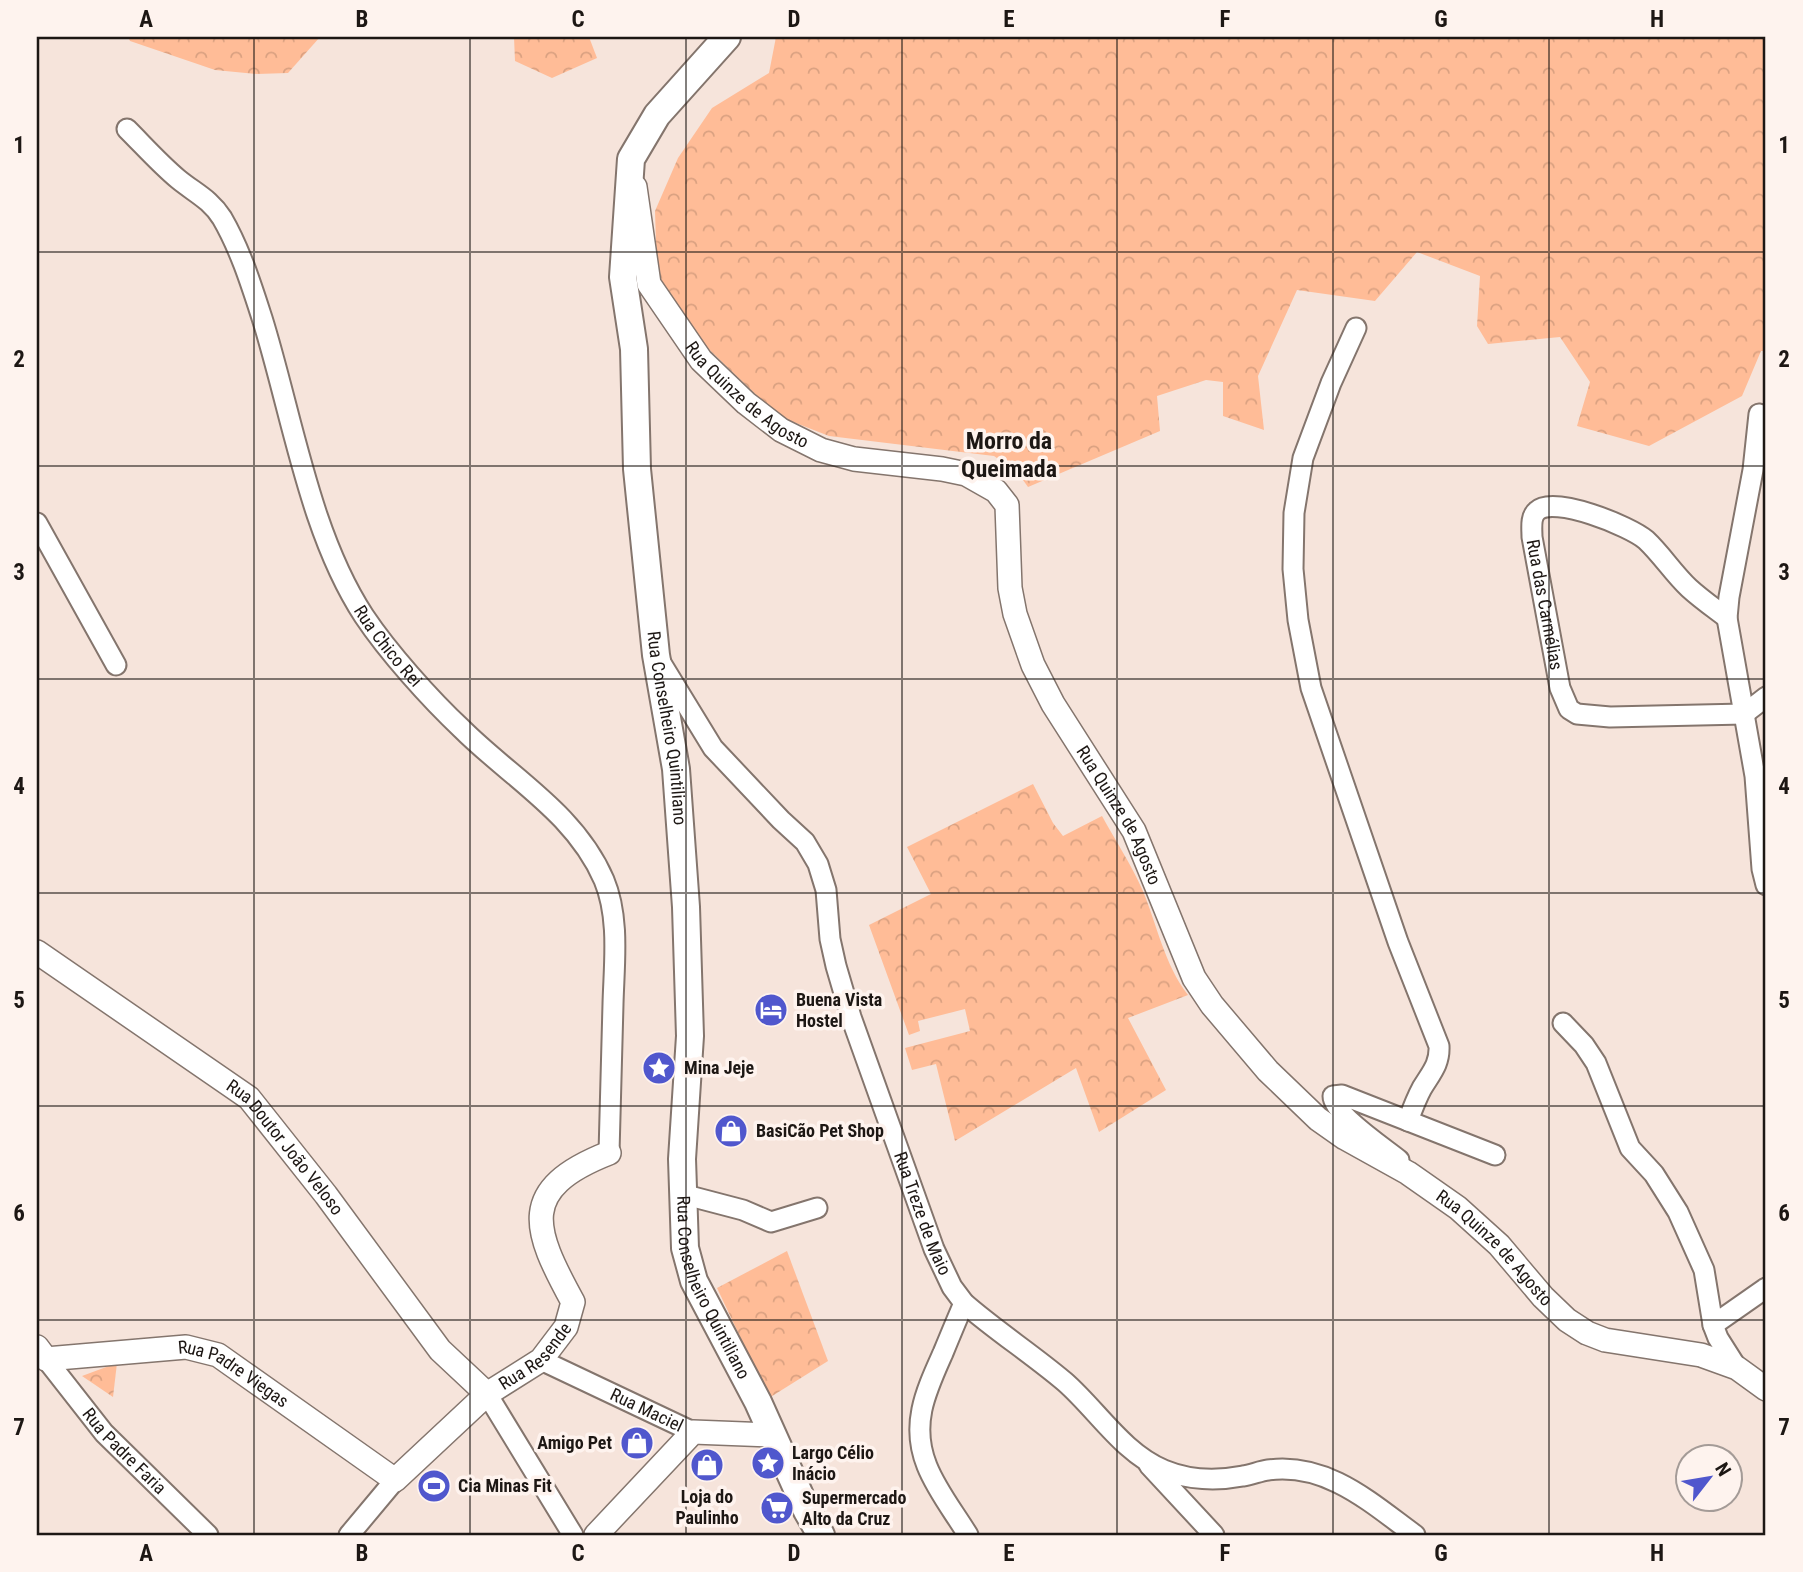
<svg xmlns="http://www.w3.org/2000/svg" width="1803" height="1572" viewBox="0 0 1803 1572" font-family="'Roboto Condensed',sans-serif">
	<defs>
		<pattern id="forest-crowns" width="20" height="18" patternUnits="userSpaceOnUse" patternTransform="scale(1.75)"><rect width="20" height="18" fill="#ffbc97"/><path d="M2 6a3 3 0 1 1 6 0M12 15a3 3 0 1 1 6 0" fill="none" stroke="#daa181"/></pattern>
	</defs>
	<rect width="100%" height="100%" fill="#f6e4db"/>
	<g fill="url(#forest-crowns)">
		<path d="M128,37H320L288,73L257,74L215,70L130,41Z"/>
		<path d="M514,37H589L597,58L552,78L515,61Z"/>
		<path d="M776,37H1766V351H1761L1742,396L1649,446L1577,426L1590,382L1560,337L1488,344L1477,326L1480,276L1417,252L1375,301L1297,290L1258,376L1264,430L1223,416V382L1206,380L1157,396L1160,431L1028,487L1018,473L994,456L829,436L778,416L690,331L657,273L655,211L678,158L712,108L769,73Z"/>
		<path d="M1033,784L1053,823L1063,836L1102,816C1115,840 1131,864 1142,889C1157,924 1164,964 1188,995L1128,1018L1166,1090L1099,1132L1076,1068L955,1141L936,1064L912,1070L905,1048L970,1031L965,1009L918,1021L920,1031L909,1035L869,925L931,894L907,847Z"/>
		<path d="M787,1251L828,1361L769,1398L717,1288Z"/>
		<path d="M117,1363L113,1397L82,1376Z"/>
	</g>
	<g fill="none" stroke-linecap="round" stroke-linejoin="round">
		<defs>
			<g id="minor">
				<path id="s1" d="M127,129C144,146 160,164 178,179C195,193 210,199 222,218C240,249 251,284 262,318C292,414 309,532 364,616C388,652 430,699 462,729C511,778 575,813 604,880C620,918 614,964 613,1004C612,1054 610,1103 609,1153"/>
				<path d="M1356,328L1331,383L1303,458L1294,513L1293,569L1298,620L1311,688L1398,942L1439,1046C1440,1064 1431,1073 1422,1088C1416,1099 1412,1110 1408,1121"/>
				<path d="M1759,414L1753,470L1729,597L1727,618L1755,776L1762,869L1766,885"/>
				<path d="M37,523L116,665"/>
				<path id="s2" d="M1727,618C1714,608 1701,599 1689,588C1673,573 1662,555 1646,540C1630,526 1553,495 1537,511C1530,517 1532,528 1532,537L1560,688L1569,709L1577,714L1610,717L1744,714L1766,697"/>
				<path id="s3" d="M661,663L713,748L781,820L805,842L818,864L826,890L830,939L836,966L851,1017L934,1249L952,1287L964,1303C996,1331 1032,1354 1065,1382C1097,1410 1123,1453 1164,1470C1188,1480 1217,1481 1243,1476C1251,1475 1260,1471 1268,1470C1327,1462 1371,1503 1415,1535"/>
				<path d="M1563,1023L1584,1045L1596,1063L1630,1148L1654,1174L1678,1212L1704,1270L1713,1325L1718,1338L1737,1368"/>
				<path d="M1399,1160C1383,1147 1333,1114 1333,1096L1342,1095L1495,1155"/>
				<path d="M682,1194L743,1210L771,1222L817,1208"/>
				<path d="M964,1303C957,1319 950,1336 943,1353C926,1391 910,1424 927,1466C937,1491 954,1512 968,1535"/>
				<path d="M1713,1325L1766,1288"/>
				<path id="s4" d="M46,1359L104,1433L208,1535"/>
				<path id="s5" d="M541,1360L693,1432"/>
				<path d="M487,1394L573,1535"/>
				<path d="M1149,1465L1214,1535"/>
				<path d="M349,1535L395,1480"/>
			</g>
			<g id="tertiary">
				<path id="s6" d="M635,187L649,284L701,360L746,403L781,430L821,450L854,459L942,469L966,474L996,491L1007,505L1010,588L1015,614L1033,665L1053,704L1134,831L1194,978L1212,1005L1268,1071L1318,1119L1345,1138L1408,1173L1458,1208L1499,1245L1543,1297L1567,1320L1587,1333L1605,1340L1701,1355L1737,1368L1766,1389"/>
				<path id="s7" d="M37,952L249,1098L326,1195L440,1350L487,1394"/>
				<path id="s8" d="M37,1347L46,1359L186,1347L218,1355L395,1480L487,1394L541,1360L566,1327L573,1302C533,1229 517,1189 609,1153"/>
				<path d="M596,1535L693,1432L773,1435"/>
			</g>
			<g id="secondary">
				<path id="s9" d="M727,37L657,115L631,159L623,277L634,349L637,469L656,655L676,769L686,907L690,1036L682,1159L685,1248L694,1281L758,1402L807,1511L821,1535"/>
			</g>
		</defs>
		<use href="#minor" stroke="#84756d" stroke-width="23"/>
		<use href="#tertiary" stroke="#84756d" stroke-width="26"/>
		<use href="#secondary" stroke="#84756d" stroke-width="30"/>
		<use href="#minor" stroke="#fff" stroke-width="19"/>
		<use href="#tertiary" stroke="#fff" stroke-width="23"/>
		<use href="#secondary" stroke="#fff" stroke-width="26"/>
	</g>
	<path fill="none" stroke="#1d1714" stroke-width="2" stroke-opacity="0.55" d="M254,37V1535M470,37V1535M686,37V1535M902,37V1535M1117,37V1535M1333,37V1535M1549,37V1535M37,252H1766M37,466H1766M37,679H1766M37,893H1766M37,1106H1766M37,1320H1766"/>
	<defs>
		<symbol id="hotel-disc" viewBox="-11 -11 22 22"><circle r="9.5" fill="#5057cd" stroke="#fef3ee"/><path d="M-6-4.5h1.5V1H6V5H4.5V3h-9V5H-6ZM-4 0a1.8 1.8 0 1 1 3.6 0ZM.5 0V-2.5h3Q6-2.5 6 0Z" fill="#fff"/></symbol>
		<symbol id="sight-disc" viewBox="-11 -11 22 22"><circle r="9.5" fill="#5057cd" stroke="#fef3ee"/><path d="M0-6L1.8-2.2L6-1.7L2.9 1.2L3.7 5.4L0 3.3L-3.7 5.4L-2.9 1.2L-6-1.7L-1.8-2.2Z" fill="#fff"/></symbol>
		<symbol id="shop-disc" viewBox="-11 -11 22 22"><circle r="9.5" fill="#5057cd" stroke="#fef3ee"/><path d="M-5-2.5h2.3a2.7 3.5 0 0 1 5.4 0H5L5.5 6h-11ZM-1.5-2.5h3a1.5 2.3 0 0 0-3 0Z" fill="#fff"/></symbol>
		<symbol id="stadium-disc" viewBox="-11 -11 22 22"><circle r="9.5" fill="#5057cd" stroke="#fef3ee"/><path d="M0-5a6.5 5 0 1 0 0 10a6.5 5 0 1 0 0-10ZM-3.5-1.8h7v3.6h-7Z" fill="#fff"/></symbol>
		<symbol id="supermarket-disc" viewBox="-11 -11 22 22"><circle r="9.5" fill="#5057cd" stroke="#fef3ee"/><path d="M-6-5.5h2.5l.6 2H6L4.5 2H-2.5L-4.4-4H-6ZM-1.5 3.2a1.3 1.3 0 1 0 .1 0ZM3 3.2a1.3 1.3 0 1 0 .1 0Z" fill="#fff"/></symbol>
	</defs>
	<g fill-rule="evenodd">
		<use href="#hotel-disc" x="752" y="991" width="38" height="38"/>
		<use href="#sight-disc" x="640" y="1049" width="38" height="38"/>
		<use href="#shop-disc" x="712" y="1112" width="38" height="38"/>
		<use href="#shop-disc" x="618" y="1424" width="38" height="38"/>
		<use href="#sight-disc" x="749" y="1444" width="38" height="38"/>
		<use href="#shop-disc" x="688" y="1446" width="38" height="38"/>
		<use href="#stadium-disc" x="415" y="1467" width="38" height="38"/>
		<use href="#supermarket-disc" x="758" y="1489" width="38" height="38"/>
	</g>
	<g text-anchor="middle" stroke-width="7" stroke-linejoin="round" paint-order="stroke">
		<g font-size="18" fill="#1d1714" stroke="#fef3ee">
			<text dy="6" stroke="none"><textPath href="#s6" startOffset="248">Rua Quinze de Agosto</textPath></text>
			<text dy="6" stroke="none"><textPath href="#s2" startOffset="326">Rua das Carmélias</textPath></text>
			<text dy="6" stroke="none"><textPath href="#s1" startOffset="593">Rua Chico Rei</textPath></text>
			<text dy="6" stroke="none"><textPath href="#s9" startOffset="728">Rua Conselheiro Quintiliano</textPath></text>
			<text dy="6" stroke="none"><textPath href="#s6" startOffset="878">Rua Quinze de Agosto</textPath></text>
			<text dy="6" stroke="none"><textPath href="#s7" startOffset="318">Rua Doutor João Veloso</textPath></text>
			<text dy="6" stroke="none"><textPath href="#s3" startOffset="623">Rua Treze de Maio</textPath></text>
			<text dy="6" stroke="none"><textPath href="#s6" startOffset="1466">Rua Quinze de Agosto</textPath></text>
			<text dy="6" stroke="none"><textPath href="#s9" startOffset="1295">Rua Conselheiro Quintiliano</textPath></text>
			<text dy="6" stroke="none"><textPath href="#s8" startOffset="593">Rua Resende</textPath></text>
			<text dy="6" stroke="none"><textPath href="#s8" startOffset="210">Rua Padre Viegas</textPath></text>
			<text dy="6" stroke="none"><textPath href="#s5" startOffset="117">Rua Maciel</textPath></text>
			<text dy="6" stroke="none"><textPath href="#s4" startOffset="121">Rua Padre Faria</textPath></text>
		</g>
		<g font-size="18" font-weight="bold" fill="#1d1714" stroke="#fef3ee" text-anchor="start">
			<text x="796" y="1006">Buena Vista<tspan x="796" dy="21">Hostel</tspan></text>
			<text x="684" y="1074">Mina Jeje</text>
			<text x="756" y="1137">BasiCão Pet Shop</text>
			<text x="612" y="1449" text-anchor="end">Amigo Pet</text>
			<text x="792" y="1459">Largo Célio<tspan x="792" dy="21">Inácio</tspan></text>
			<text x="458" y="1492">Cia Minas Fit</text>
			<text x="707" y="1503" text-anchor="middle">Loja do<tspan x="707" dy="21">Paulinho</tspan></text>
			<text x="802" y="1504">Supermercado<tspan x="802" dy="21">Alto da Cruz</tspan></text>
		</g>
		<g font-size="24" font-weight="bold" fill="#1d1714" stroke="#fef3ee">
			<text x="1009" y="449">Morro da<tspan x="1009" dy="28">Queimada</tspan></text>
		</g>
	</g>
	<rect width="1803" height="1572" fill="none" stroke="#fef3ee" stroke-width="77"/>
	<g transform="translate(1709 1478) rotate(59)"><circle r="33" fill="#fef3ee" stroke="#a49b97" stroke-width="2"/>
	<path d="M0-5L12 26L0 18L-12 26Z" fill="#5057cd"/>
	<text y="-10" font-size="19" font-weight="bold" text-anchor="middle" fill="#1d1714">N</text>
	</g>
	<rect x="38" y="38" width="1726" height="1496" fill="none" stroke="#1d1714" stroke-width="2.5"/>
	<g font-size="23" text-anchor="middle" font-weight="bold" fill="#1d1714">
		<text x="146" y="27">A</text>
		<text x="362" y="27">B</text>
		<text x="578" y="27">C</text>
		<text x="794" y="27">D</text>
		<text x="1009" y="27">E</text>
		<text x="1225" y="27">F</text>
		<text x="1441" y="27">G</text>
		<text x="1657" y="27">H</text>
		<text x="19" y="153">1</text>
		<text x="1784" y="153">1</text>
		<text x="19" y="367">2</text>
		<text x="1784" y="367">2</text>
		<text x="19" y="580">3</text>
		<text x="1784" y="580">3</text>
		<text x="19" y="794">4</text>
		<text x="1784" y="794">4</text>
		<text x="19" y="1008">5</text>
		<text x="1784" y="1008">5</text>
		<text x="19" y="1221">6</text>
		<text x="1784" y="1221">6</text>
		<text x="19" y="1435">7</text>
		<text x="1784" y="1435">7</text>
		<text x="146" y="1561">A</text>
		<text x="362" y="1561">B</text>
		<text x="578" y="1561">C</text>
		<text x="794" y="1561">D</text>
		<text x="1009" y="1561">E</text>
		<text x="1225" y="1561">F</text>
		<text x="1441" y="1561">G</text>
		<text x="1657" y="1561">H</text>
	</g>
</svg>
